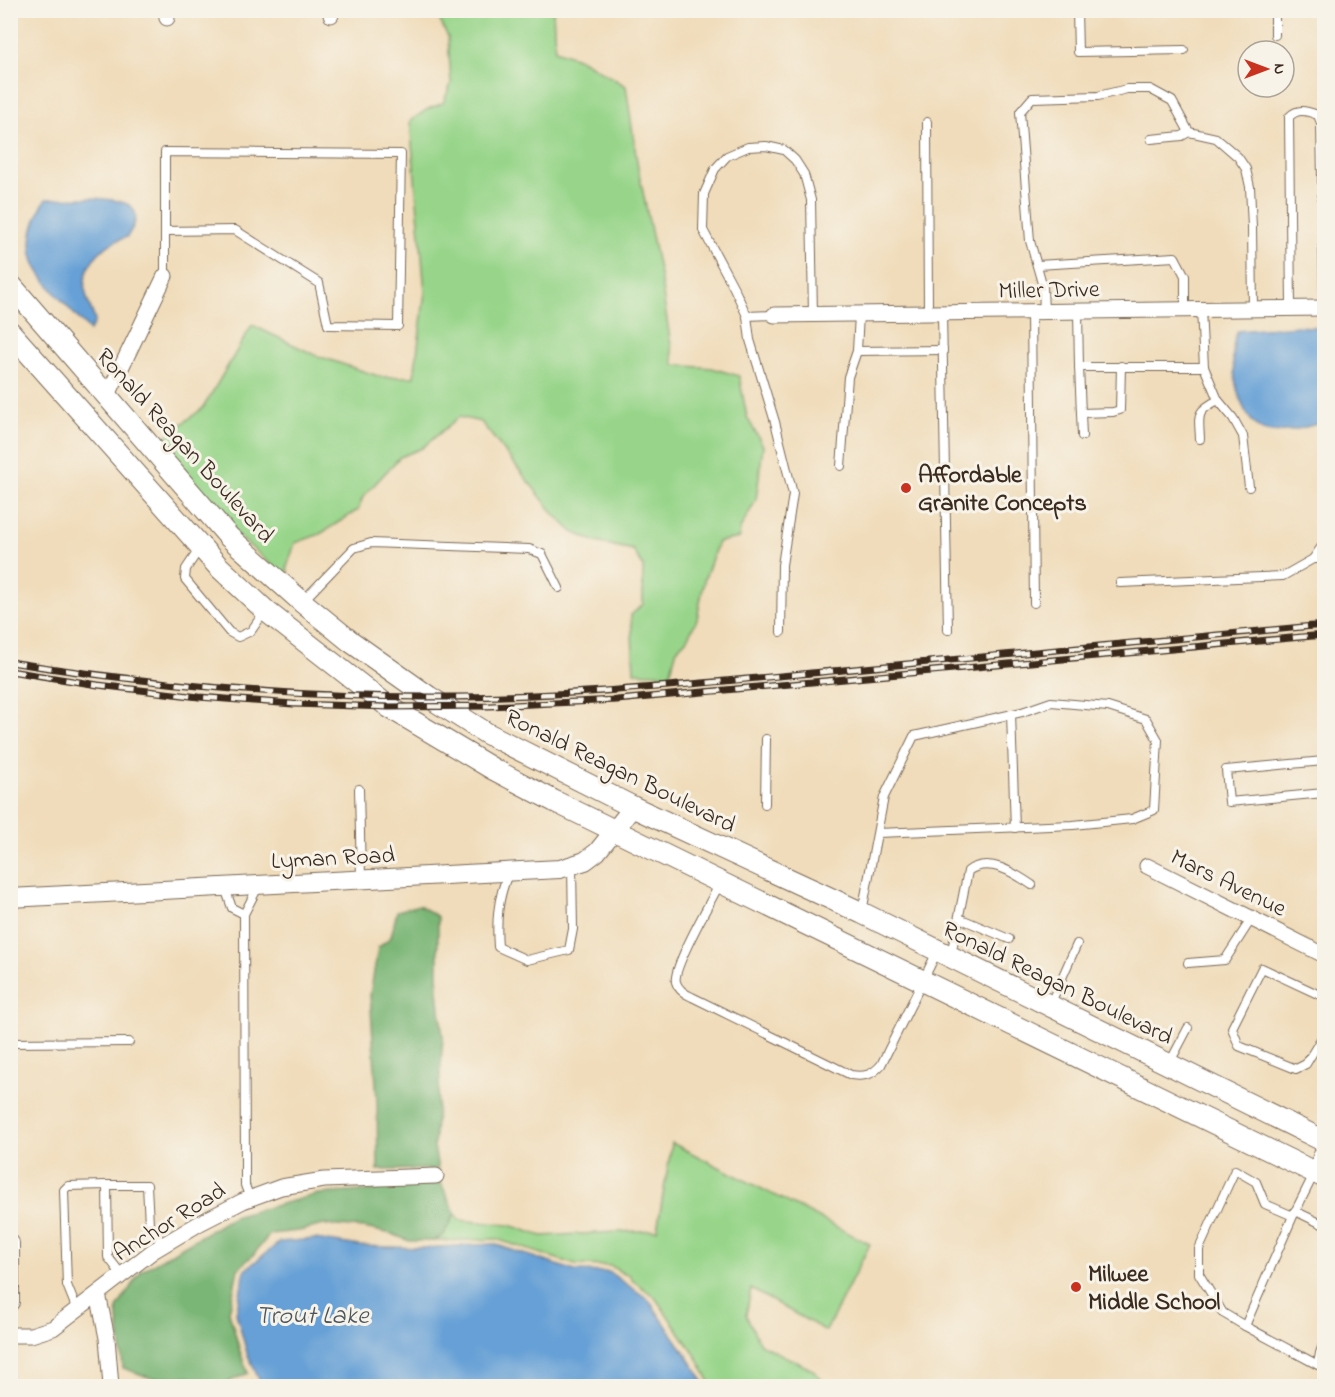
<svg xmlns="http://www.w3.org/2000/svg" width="1335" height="1397" viewBox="0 0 1335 1397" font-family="'Indie Flower',sans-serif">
	<rect width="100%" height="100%" fill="#f7f3e8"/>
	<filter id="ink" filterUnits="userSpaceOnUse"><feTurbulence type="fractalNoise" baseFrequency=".0167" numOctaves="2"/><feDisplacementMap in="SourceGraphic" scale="12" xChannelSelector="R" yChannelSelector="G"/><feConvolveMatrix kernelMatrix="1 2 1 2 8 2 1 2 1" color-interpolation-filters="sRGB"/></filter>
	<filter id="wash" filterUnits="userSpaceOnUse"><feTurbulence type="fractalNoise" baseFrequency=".008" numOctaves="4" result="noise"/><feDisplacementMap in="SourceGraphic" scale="24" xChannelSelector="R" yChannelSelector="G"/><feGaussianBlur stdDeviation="1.35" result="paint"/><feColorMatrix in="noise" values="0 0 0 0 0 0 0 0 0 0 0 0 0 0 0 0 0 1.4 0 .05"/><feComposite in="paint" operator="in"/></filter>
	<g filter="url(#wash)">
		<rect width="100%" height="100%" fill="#f0dcba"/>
		<g fill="#98d58a" stroke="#6a8054" stroke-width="1.5">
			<path d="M553,10L555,50L580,59L626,86L638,168L660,275L674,365L712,368L739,376L747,417L763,446L756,500L740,529L739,538L718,542L704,581L697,619L687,639L677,649L670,674L634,672L631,615L643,604V566L633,550L596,542L573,532L555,515L481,422L459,417L422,448L400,457L363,497L358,510L320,534L295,543L287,567L288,572L282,574L235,533L157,443L203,408L252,325L315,355L381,377H414L425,292L410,121L428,109L443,103L451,84L448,37L435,11Z"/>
			<path d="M672,1143L870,1244L826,1331L751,1289L746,1315L760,1344L813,1370L827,1386H712L696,1356L654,1296L632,1280L630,1275L624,1274L611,1266L576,1265L496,1239L433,1241L443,1236L455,1213L459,1220L509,1225L542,1236L657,1230Z"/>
		</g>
		<g fill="#7ab676" stroke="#5a704a" stroke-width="1.5">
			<path d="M419,905L438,917V990L443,1038L434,1146L438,1169L378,1170L377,1100L370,995L378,948L391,937L397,911Z"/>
			<path d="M441,1183L455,1213L443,1236L433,1241H409L392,1234L364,1228L324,1225L299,1231L270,1234L254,1254L238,1269L229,1312L241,1355L248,1373L220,1386H194L189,1377L151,1378L123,1368L117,1308L141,1271L233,1217L318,1194L378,1190V1185Z"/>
		</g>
		<g fill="#66a0d6" stroke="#50657a" stroke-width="1.5">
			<path d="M46,199C64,199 125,193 134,210C139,219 132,229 127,237C100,245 78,268 87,298C89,306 93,312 95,321L90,331C74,313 42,283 34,262C26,241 36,216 46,199Z"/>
			<path d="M1297,326L1324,328V422C1309,426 1276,437 1261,429C1236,414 1227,356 1237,331Z"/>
			<path d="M315,1239L360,1246L423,1248L494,1244L575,1271L609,1272L648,1299L690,1360L706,1386H262L247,1353L236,1313L245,1270L280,1242Z"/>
		</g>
	</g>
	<g filter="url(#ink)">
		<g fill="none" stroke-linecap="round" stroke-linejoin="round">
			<defs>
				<g id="service">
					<path d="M1077,10L1078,52L1184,50"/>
					<path d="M1275,10V35"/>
					<path d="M927,122L928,313"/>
					<path d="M1151,139L1182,136L1189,132"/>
					<path d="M1037,265L1175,257L1185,276V310"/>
					<path d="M165,276V152L401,154L398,326L328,325L319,283L235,230L165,231"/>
					<path d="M1291,308L1289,117C1298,108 1306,111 1318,115L1321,123L1324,297"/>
					<path d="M1078,311L1079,367H1204L1201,309"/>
					<path d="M1031,312L1034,603"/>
					<path d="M1044,312L1043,287L1030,241L1020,112L1032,98L1098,96L1127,89H1150L1172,101L1189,132L1216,138L1238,157L1246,169L1250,187L1252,227L1253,309"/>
					<path d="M942,313L948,630"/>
					<path d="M859,314L857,351L943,350"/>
					<path d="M774,315L747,316L734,288L703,230L704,194L715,169L727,156L748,147L766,146L784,150L795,160L804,174L811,200L813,315"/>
					<path d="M747,316L750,340L775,422L793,494L782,565L781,632"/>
					<path d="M1079,367L1082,436"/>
					<path d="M1204,367L1218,400L1233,418L1243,436L1249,487"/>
					<path d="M1081,413L1113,412L1120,410L1121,366"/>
					<path d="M1200,439C1199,415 1195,412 1218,400"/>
					<path d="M841,466L848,377L857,351"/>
					<path d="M1324,543L1313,559H1324"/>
					<path d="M200,548L186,569L185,579L229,632L238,637L251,631L265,611"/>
					<path d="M1120,583L1283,576L1313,559"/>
					<path d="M303,601L354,548L371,543L529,549L542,554L559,588"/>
					<path d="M1011,714L1015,828"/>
					<path d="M1324,761L1226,770L1229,802L1324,793"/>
					<path d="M359,789L361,878"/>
					<path d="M765,804L766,739"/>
					<path d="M508,874C498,898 496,920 498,947L527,960L569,950L573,929L572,866"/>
					<path d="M719,885C711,901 672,968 676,982C678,990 685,994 692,997L851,1075C865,1077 872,1075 881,1065L937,952"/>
					<path d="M225,888L232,908L244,914"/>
					<path d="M862,912L884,797L914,736L1022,712L1051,702L1108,707L1146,719L1158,740L1154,810L1132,819L1073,825L878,833"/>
					<path d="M959,918L1009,939"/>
					<path d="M951,955L968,871C989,856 1014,873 1032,885"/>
					<path d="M1188,963L1225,960L1252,918"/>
					<path d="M1324,997L1262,968L1232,1028L1239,1046L1296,1069L1306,1064L1324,1034"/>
					<path d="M1050,1005L1077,944"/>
					<path d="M10,1043L129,1042"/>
					<path d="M1169,1064L1188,1028"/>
					<path d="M107,1185H147L149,1224L163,1245"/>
					<path d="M250,1199L245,1185V1168L244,914L258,887"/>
					<path d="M1295,1211L1324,1225"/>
					<path d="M1293,1216L1265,1204L1256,1182L1235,1170L1199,1249V1274L1223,1313L1245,1326L1293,1216L1314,1174"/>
					<path d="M77,1310L67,1285L64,1190L68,1186L107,1185L108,1257L122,1275"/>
					<path d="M1245,1326L1318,1365L1320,1353L1324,1342"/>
				</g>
				<g id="minor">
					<path d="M167,10V18"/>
					<path d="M331,10V15"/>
					<path d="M774,315L1324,308"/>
					<path d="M107,397L165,276"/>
					<path d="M1147,866L1324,955"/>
					<path d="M1315,1172L1324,1148"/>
					<path d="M98,1294L107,1338L111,1386"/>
					<path d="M10,1335H31L53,1328L153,1251L200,1223L243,1201L281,1187L324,1180L436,1176"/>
				</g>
				<g id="tertiary">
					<path d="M10,898L560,869L585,861L597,852L633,807"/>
					<path d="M10,1243V1302"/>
				</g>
				<g id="secondary">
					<path d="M10,284L229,537L302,602L350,641L429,697L486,733L633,807L862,913L1324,1141"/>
					<path d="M10,332L218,566L266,611L389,707L493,769L554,801L1324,1177"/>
				</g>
			</defs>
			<use href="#service" stroke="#7a6855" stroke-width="10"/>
			<use href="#minor" stroke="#7a6855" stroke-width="17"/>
			<use href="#tertiary" stroke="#7a6855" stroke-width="20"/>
			<use href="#secondary" stroke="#7a6855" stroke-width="23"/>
			<use href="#service" stroke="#fff" stroke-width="8"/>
			<use href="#minor" stroke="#fff" stroke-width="15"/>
			<use href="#tertiary" stroke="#fff" stroke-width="18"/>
			<use href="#secondary" stroke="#fff" stroke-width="21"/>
			<defs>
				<g id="rail">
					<path d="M10,662C148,684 286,697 426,697C565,698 704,683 843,670C1003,655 1164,640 1324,625"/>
					<path d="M10,671L98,685L199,697L293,704L389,707L489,706L617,700L1324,635"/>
				</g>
			</defs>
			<use href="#rail" stroke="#3b2a1e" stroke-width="7"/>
			<use href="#rail" stroke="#f7f3e8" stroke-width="4.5" stroke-dasharray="14" stroke-linecap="butt"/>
		</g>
	</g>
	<g fill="#c8321e" stroke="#f7f3e8" stroke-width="2">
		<circle cx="906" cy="488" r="6"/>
		<circle cx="1076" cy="1287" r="6"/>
	</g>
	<g text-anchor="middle" stroke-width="6" stroke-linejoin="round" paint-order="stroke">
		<g font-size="24" fill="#3b2a1e" stroke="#f7f3e8">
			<text transform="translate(1049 289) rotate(-1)" y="8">Miller Drive</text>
			<text transform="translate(186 445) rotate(48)" y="8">Ronald Reagan Boulevard</text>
			<text transform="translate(621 770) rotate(26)" y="8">Ronald Reagan Boulevard</text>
			<text transform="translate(333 857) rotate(-3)" y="8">Lyman Road</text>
			<text transform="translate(1229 882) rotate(26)" y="8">Mars Avenue</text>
			<text transform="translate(1058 982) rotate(26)" y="8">Ronald Reagan Boulevard</text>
			<text transform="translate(169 1221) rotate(-32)" y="8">Anchor Road</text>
		</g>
		<g font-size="24" font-weight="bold" fill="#3b2a1e" stroke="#f7f3e8" text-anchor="start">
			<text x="918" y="482">Affordable<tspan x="918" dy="28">Granite Concepts</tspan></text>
			<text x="1088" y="1281">Milwee<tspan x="1088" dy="28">Middle School</tspan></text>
		</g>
		<g font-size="26" font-style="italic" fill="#4a535e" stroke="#f7f3e8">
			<text x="312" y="1323">Trout Lake</text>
		</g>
	</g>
	<rect width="1335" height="1397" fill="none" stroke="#f7f3e8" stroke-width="36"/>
	<g transform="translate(1266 69) rotate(90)"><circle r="28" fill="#f7f3e8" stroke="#aca397" stroke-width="1.5"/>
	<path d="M0-4.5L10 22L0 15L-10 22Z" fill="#c8321e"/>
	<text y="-9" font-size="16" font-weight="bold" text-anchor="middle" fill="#3b2a1e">N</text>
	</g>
</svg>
